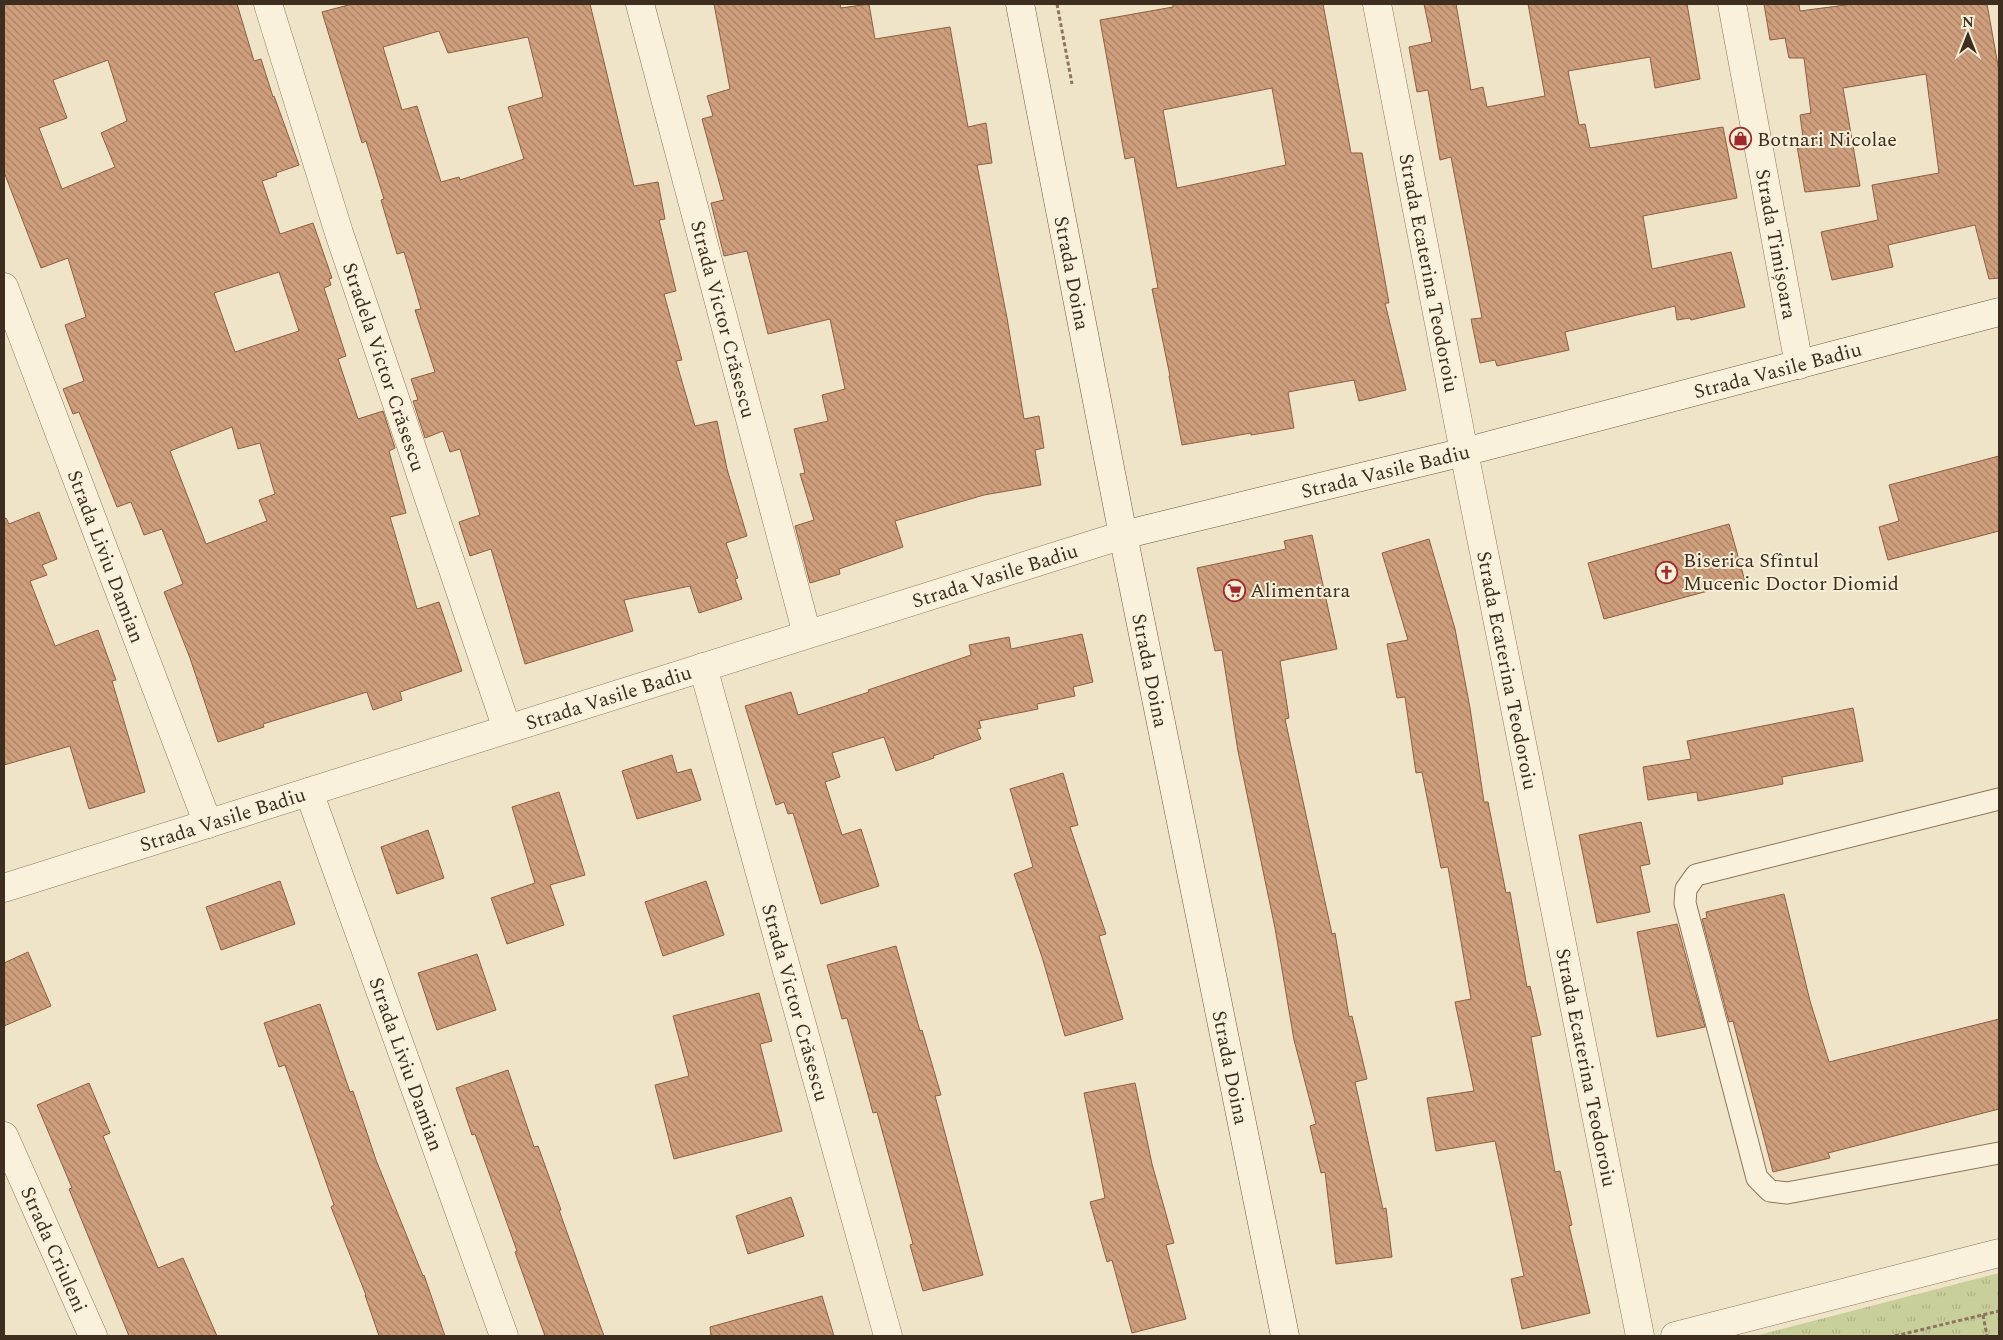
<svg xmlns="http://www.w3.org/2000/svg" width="2003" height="1340" viewBox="0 0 2003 1340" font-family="Spectral,serif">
	<defs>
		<pattern id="park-tufts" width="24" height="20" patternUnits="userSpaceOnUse" patternTransform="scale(1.25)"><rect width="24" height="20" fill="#c9cf9b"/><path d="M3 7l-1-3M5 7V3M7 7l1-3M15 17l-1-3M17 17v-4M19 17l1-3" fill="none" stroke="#aeb285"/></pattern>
		<pattern id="building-back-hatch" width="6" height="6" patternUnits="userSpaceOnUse" patternTransform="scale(1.25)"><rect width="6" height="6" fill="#cf9f7d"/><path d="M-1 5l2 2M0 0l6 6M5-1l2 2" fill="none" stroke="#a98266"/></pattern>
	</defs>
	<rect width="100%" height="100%" fill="#f0e4c8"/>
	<path fill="url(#park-tufts)" d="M1999,1273V1336H1755Z"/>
	<g fill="url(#building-back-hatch)" stroke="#8d5f41" fill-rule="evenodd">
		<path d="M4,4H237L254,61L261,59L273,97L274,96L299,165L276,173L277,176L262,181L280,234L313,223L332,278L329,279L331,285L324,288L346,356L338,359L358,419L383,411L395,448L389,451L406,513L390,517L417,609L439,602L462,671L400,692L402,700L373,710L367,692L263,724L264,727L218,742L190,658L164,592L183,584L162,529L144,535L131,502L117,507L79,412L73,414L63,389L84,381L65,325L86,317L68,258L41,268L4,172ZM108,60L127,121L101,133L115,167L62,189L39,128L67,118L53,80ZM279,272L299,331L235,352L214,293ZM232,427L238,449L260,443L275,494L259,500L267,521L206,544L170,451Z"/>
		<path d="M352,4H590L634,186L658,182L665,219L659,220L676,291L664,294L682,360L676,361L695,426L717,421L727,469L747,536L726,543L738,578L735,579L742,599L699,613L690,586L624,600L633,631L525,664L491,549L470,556L459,522L480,515L460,449L450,452L443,431L425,438L413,401L418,400L411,379L435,372L415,310L421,309L404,252L397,254L381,200L384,199L366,141L362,143L322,12ZM439,31L448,53L528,37L543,97L508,107L524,159L460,180L459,177L441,182L417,106L402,110L383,47Z"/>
		<path d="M714,4H840L841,8L869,4L875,39L950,27L968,127L986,123L992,163L977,165L1007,318L1024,419L1039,416L1044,448L1035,450L1041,485L984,495L895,521L903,547L839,569L840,574L810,583L795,526L814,520L800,474L805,473L794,429L828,421L822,395L845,389L830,319L768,334L747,251L724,256L711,203L724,200L702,119L713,116L707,96L730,89Z"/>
		<path d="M1173,4H1323L1351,153H1362L1389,303H1385L1406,390L1359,401L1354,380L1288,392L1294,428L1251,435V433L1182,445L1169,376H1170L1152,289L1158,288L1134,157L1125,159L1100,20L1173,7ZM1272,88L1286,165L1177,188L1163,110Z"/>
		<path d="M1424,4H1456L1471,90L1483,87L1487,107L1545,96L1528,4H1687L1700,79L1655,88L1650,57L1568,71L1579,125L1585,124L1590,148L1723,127L1737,198L1643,216L1652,269L1731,252L1745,307L1691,320L1690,318L1677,320L1675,306L1565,332L1569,350L1497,366L1495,360L1480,363L1471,319L1482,318L1451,157L1440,160L1428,90L1417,92L1409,47L1432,42Z"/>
		<path d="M1764,4H1799L1800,11L1853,4H1987L1999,71V278L1989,279L1975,225L1888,245L1893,267L1832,280L1821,232L1878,220L1872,185L1939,173L1926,74L1843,88L1860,186L1805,192L1797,146L1804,145L1800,115L1811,113L1804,58H1789L1785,38L1770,40Z"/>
		<path d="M1999,456V531L1888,560L1879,527L1899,521L1889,485Z"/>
		<path d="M39,512L57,559L42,565L47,575L30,581L55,646L98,630L116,680L112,681L145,792L89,809L70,746L4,765V519L6,518L9,524Z"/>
		<path d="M1729,524L1745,581L1604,619L1588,563Z"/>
		<path d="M1312,535L1337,649L1280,661L1289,718L1285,719L1332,934L1335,933L1349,1017L1352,1016L1367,1079L1355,1082L1383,1209L1386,1208L1392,1257L1336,1264L1325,1172L1321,1173L1310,1126L1316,1124L1294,1040L1275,928L1238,751L1222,650L1215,651L1197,568L1286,549L1284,541Z"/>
		<path d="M1429,539L1455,629L1470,708L1484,802H1488L1506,893L1510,892L1527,987L1530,986L1541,1035L1531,1037L1555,1172L1560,1171L1572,1225L1569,1226L1590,1313L1522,1329L1511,1279L1524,1276L1495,1141L1436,1151L1427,1098L1474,1091L1455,1002L1471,999L1448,867L1441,868L1422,772L1416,773L1405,697L1397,698L1387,644L1408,640L1382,553Z"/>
		<path d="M1082,634L1093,682L1073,687L1075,696L1037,704L1038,709L979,721L981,728L977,729L981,739L933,756L934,758L896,771L884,737L832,753L840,777L825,782L842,835L861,829L879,886L821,904L793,813L788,814L784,802L776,805L745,706L791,692L798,715L869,692L868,690L971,655L969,645L1009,637L1011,649Z"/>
		<path d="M1853,708L1863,761L1782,777L1783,784L1698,801L1697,792L1648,800L1643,767L1691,759L1687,741Z"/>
		<path d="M672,755L677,773L691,769L701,800L637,819L622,771Z"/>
		<path d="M1063,773L1078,825L1070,827L1106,934L1099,936L1123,1019L1065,1036L1042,957L1014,874L1033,867L1010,789Z"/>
		<path d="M559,792L585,875L550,885L564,925L507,944L491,898L535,883L512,807Z"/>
		<path d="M1641,822L1650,864L1640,866L1650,912L1597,923L1579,835Z"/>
		<path d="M428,830L444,878L397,894L381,847Z"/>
		<path d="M280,881L295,924L221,950L206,907Z"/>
		<path d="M706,881L724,935L663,956L645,902Z"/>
		<path d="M1784,894L1810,1001L1829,1062L1999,1019V1109L1828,1153L1830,1158L1773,1172L1733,1021L1729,1022L1702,919L1707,918L1706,912Z"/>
		<path d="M1677,924L1705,1027L1657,1037L1637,932Z"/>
		<path d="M896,946L920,1031L922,1030L941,1095L935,1096L983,1275L923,1291L910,1245L913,1244L877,1112L873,1113L847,1018L842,1019L827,965Z"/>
		<path d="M28,952L51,1006L4,1026V963Z"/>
		<path d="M477,954L496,1010L437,1030L418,973Z"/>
		<path d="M759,993L772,1041L760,1044L782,1131L674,1159L655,1085L689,1076L673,1016Z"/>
		<path d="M320,1004L350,1092L353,1091L376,1160L423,1276L424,1275L445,1336H379L365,1295H366L331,1207L334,1205L285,1065L279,1067L264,1023Z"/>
		<path d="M508,1070L534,1147L538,1146L561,1210H559L604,1336H545L515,1252L517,1251L475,1134L472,1135L456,1088Z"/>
		<path d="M89,1083L110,1133L103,1136L158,1268L183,1258L217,1336H129L69,1189L72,1188L37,1105Z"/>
		<path d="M1135,1083L1152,1164L1174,1243L1166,1245L1186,1319L1132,1333L1112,1260L1107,1262L1090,1202L1105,1198L1084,1093Z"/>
		<path d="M791,1197L804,1236L748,1254L736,1216Z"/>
		<path d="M822,1296L834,1336H711L710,1327Z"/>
	</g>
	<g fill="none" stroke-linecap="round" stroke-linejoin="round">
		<defs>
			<path id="lane" d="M1999,799L1696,875L1686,889L1685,903L1757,1178L1770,1191L1787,1193L1999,1153"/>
			<g id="street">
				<path id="s1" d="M268,4L339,233L507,729"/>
				<path id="s2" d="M640,4L807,634"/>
				<path id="s3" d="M1377,4L1464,452L1640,1336"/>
				<path id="s4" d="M1732,4L1799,365"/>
				<path id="s5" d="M4,287L208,824"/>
				<path id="s6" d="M703,667L888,1336"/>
				<path id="s7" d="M309,792L504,1336"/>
				<path id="s8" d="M4,888L1123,535"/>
				<path id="s9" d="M4,1136L93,1336"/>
				<path d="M1675,1336L1999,1253"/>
			</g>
			<g id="secondary">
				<path id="s10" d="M1020,4L1123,535L1285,1336"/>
				<path id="s11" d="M1123,535L1464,452L1999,312"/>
			</g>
		</defs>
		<use href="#lane" stroke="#8d765c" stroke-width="23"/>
		<use href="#street" stroke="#8d765c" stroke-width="29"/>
		<use href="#secondary" stroke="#6f573f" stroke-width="29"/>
		<g stroke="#8d765c" stroke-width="3" stroke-dasharray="4 2.5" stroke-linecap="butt">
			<path d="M1057,4L1072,84"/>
			<path d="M1983,1315L1987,1336"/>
			<path d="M1895,1336L1999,1311"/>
		</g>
		<use href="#lane" stroke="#faf1dc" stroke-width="21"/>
		<use href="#street" stroke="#faf1dc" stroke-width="28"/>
		<use href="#secondary" stroke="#faf1dc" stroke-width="28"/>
	</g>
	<defs>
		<symbol id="shop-ring" viewBox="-11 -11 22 22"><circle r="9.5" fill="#f7eed8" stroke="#9e2a2b" stroke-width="1.5"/><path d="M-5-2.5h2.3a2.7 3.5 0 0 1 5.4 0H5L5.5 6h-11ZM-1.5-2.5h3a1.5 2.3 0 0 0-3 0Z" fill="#9e2a2b"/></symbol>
		<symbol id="church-ring" viewBox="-11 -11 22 22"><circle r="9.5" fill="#f7eed8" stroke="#9e2a2b" stroke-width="1.5"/><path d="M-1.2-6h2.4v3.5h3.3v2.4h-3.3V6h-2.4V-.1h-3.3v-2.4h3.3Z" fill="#9e2a2b"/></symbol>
		<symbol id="supermarket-ring" viewBox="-11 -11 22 22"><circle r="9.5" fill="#f7eed8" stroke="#9e2a2b" stroke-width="1.5"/><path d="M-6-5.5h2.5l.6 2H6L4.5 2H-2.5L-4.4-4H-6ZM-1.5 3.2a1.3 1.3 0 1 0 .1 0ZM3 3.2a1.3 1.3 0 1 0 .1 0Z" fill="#9e2a2b"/></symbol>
	</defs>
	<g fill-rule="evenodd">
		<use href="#shop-ring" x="1728" y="126" width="25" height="25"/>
		<use href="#church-ring" x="1654" y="560" width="25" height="25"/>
		<use href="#supermarket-ring" x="1222" y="578" width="25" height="25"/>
	</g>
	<g text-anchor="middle" stroke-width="4" stroke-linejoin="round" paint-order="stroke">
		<g font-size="20" fill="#3d2e20" stroke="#f7eed8" text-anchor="start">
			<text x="1757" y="146">Botnari Nicolae</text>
			<text x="1683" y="567">Biserica Sfîntul<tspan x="1683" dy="23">Mucenic Doctor Diomid</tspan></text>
			<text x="1250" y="597">Alimentara</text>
		</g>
		<g font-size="20" fill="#3d2e20" stroke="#f7eed8">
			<text dy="7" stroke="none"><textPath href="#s4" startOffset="244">Strada Timișoara</textPath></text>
			<text dy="7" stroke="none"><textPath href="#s10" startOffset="274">Strada Doina</textPath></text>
			<text dy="7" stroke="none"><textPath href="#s3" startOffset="274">Strada Ecaterina Teodoroiu</textPath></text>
			<text dy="7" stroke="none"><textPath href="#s2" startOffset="326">Strada Victor Crăsescu</textPath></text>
			<text dy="7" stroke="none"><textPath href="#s1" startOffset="381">Stradela Victor Crăsescu</textPath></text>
			<text dy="7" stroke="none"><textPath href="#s11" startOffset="675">Strada Vasile Badiu</textPath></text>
			<text dy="7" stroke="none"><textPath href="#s11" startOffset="270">Strada Vasile Badiu</textPath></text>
			<text dy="7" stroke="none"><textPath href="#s5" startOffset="288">Strada Liviu Damian</textPath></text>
			<text dy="7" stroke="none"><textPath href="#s8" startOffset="1039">Strada Vasile Badiu</textPath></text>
			<text dy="7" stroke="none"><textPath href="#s10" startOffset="679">Strada Doina</textPath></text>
			<text dy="7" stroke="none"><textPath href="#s3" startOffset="679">Strada Ecaterina Teodoroiu</textPath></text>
			<text dy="7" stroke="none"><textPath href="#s8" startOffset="634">Strada Vasile Badiu</textPath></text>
			<text dy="7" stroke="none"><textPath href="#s8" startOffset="229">Strada Vasile Badiu</textPath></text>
			<text dy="7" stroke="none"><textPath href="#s6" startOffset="348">Strada Victor Crăsescu</textPath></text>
			<text dy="7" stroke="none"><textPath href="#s7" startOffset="289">Strada Liviu Damian</textPath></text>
			<text dy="7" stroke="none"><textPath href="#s10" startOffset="1084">Strada Doina</textPath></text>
			<text dy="7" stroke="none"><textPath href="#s3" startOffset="1084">Strada Ecaterina Teodoroiu</textPath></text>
			<text dy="7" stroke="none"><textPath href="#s9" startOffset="124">Strada Criuleni</textPath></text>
		</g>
	</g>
	<rect width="2003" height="1340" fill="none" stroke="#3d2e20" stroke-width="10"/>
	<g transform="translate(1968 35)" stroke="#f7eed8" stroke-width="4" paint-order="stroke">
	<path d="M0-4L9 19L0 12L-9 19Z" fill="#3d2e20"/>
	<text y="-8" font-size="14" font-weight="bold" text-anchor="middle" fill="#3d2e20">N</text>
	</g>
</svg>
